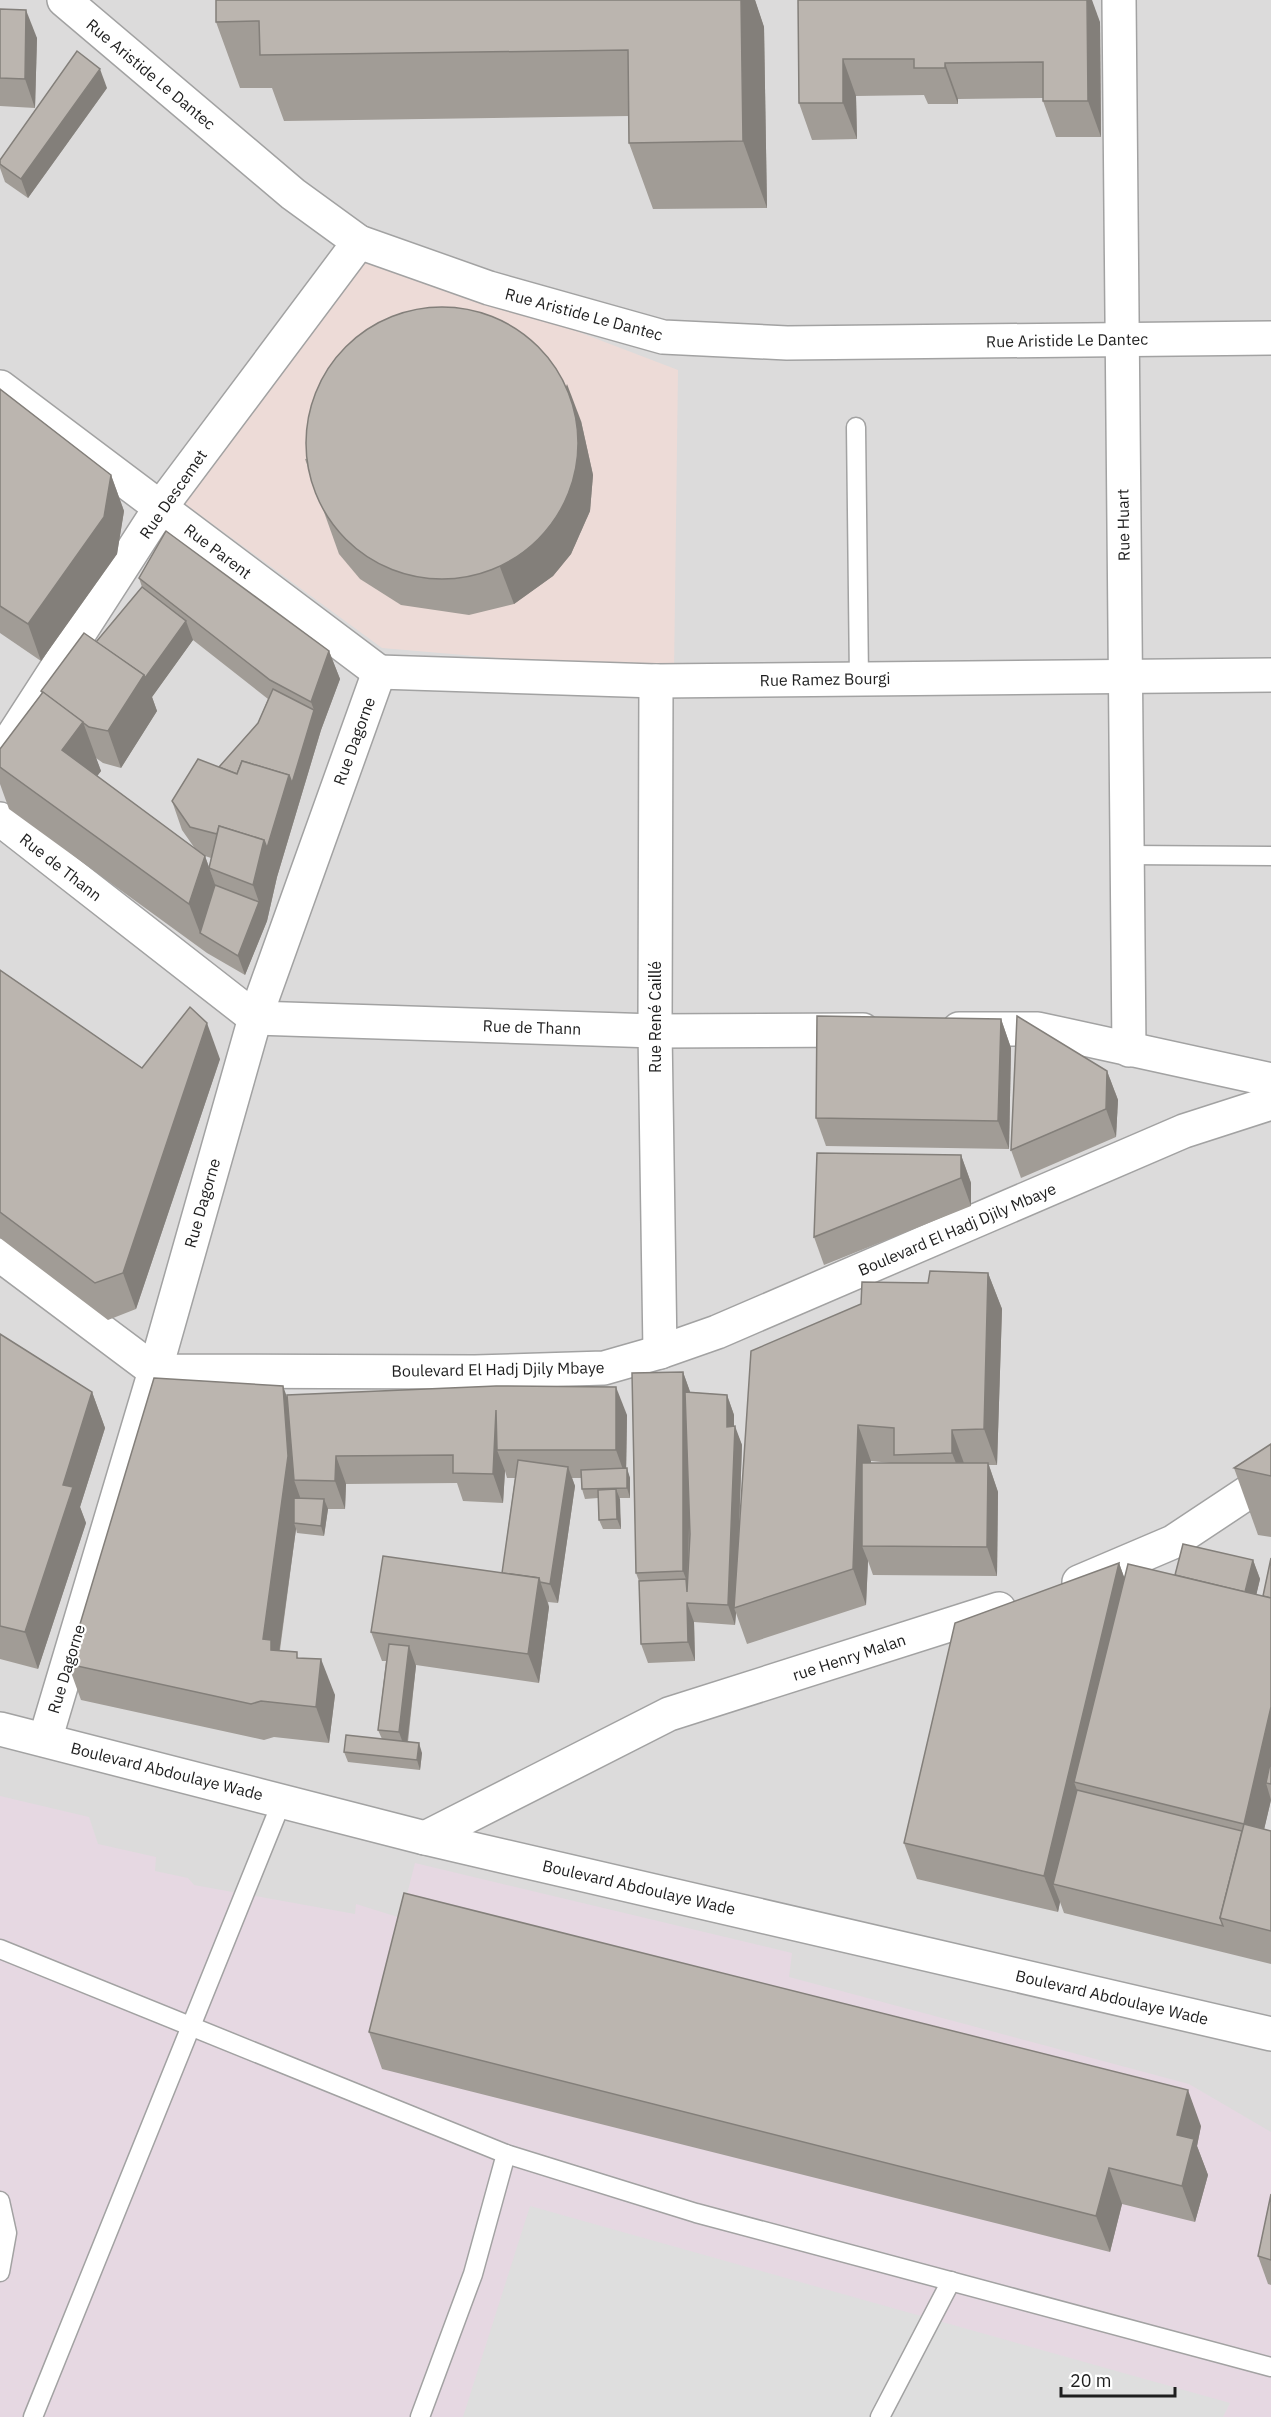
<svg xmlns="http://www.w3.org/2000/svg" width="1271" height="2417" viewBox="0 0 1271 2417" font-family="'IBM Plex Sans',sans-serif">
	<rect width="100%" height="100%" fill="#eeece6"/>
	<rect fill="#dcdbdb" x="0" y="0" width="1271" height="2417"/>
	<path fill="#eddbd7" d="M348,244L678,370L674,673L382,648L169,492Z"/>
	<path fill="#e6d8e2" d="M0,1796L89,1817L98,1844L156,1857L155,1871L188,1878L194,1885L355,1914L356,1904L401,1918L415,1863L792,1953L789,1977L1189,2084L1271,2132V2417H0Z"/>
	<path fill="#dedede" d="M530,2206L1230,2403L1223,2417H463Z"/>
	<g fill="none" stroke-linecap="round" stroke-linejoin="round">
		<defs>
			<g id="service">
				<path d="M856,427L859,679"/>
				<path d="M1127,855L1271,856"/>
				<path d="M0,1949L506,2154L696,2213L1271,2367"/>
				<path d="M0,2201L7,2233L0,2272"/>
				<path d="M33,2417L282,1801"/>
				<path d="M420,2417L473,2274L506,2154"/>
				<path d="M880,2417L951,2281"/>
			</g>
			<g id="minor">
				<path d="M64,0L293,194L359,242L489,288L663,337L787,343L1271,338"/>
				<path d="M1119,0L1129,1050"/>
				<path d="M0,387L379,672"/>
				<path d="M379,672L656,681L1271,675"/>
				<path d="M656,681L655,1031L660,1352"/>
				<path d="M0,756L160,508L359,242"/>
				<path d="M0,819L255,1018L655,1031L863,1030"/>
				<path d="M959,1029H1038L1271,1080"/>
				<path d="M0,1255L155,1371L475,1372L604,1368L660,1352L717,1332L1184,1131L1271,1103"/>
				<path d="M1079,1582L1173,1542L1271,1477"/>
				<path d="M45,1740L155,1371L255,1018L379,672"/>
				<path d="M425,1838L669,1714L999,1609"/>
			</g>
			<path id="tertiary" d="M0,1729L425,1838L1271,2034"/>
		</defs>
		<use href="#service" stroke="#a2a2a2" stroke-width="21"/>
		<use href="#minor" stroke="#a2a2a2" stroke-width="36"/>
		<use href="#tertiary" stroke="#a2a2a2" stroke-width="36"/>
		<use href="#service" stroke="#fff" stroke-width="18"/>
		<use href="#minor" stroke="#fff" stroke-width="33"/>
		<use href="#tertiary" stroke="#fff" stroke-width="33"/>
	</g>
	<g fill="#a19c96" fill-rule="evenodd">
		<path d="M216,0H755L764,27L767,208L653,209L629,143V116L284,121L272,88H240L216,22Z"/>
		<path d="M798,0L1100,22L1101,137H1056L1043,101V98L958,99V104H928L924,95L856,96L857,139L812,140L799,103Z"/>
		<path d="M0,9L37,38L35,108L0,106Z"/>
		<path d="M107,88L28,198L5,182L0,168V160Z"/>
		<path d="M0,389L111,475L124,511L117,554L41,661L0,633Z"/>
		<path d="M581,421L593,475L590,511L571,554L553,576L514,604L469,615L401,605L360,579L339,554L305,459Z"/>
		<path d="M139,578L329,651L340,679L321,730L277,877L267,921L245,975L207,953L9,809L0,784V749L42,693L41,691L96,642L142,587ZM193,640L268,699L258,723L219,767L172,801L182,830L196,850L97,776L101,771L96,758L103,763L121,768L157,711L152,697ZM205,856L211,858L209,868L215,885Z"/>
		<path d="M0,970L142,1068L220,1059L136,1309L108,1320L0,1238Z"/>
		<path d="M1001,1019L1011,1048L1009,1149L826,1146L816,1118Z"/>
		<path d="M1107,1071L1118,1100L1116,1137L1021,1178L1011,1150Z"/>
		<path d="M961,1155L971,1183V1206L824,1265L814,1237Z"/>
		<path d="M988,1273L1002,1309L997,1465H989L998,1492L997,1576L873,1575L868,1561L866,1605L747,1644L736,1613L735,1625L694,1622L695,1661L648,1663L641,1644L639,1581L636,1573L683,1372L690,1392L727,1395L734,1415V1426L742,1445L739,1535L928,1283ZM871,1461L891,1463H871Z"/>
		<path d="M0,1334L92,1392L105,1428L80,1507L86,1523L38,1669L0,1659Z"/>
		<path d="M287,1397L627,1415L626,1468L630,1478V1498H619L621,1529H603L599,1520L598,1498L585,1499L582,1489L581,1478H572L575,1486L558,1603L548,1602L549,1607L539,1683L416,1665L408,1742L422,1753L420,1770L348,1762L344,1752L382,1739L378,1730L386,1661H382L371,1632L502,1573L515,1478H507L505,1471L503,1503L463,1501L457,1483L346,1484L345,1509H328L324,1536L297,1533L296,1529L280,1650L299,1658L335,1695L329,1743L274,1737L264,1740L81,1700L68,1664Z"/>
		<path d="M1271,1444V1537L1258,1535L1234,1468Z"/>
		<path d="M1271,1558V1800L1264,1829L1271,1831V1964L1064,1913L1060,1902L1058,1912L917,1879L904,1843L1119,1563L1124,1577L1175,1575L1253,1560L1260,1579L1256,1595L1263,1596Z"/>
		<path d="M369,2032L1201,2126L1197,2146L1208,2175L1195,2222L1122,2204L1110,2252L382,2069Z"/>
		<path d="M1271,2194V2285L1268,2284L1258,2256Z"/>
	</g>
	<g fill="#837f7a">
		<path d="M741,0H755L764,27L767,208L743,141Z"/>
		<path d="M1087,0H1092L1100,22L1101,137L1088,101Z"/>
		<path d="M26,10L37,38L35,108L25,79Z"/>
		<path d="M843,59L856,96L857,139L843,103Z"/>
		<path d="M945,63L958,99V104L945,68Z"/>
		<path d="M100,69L107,88L28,198L21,179Z"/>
		<path d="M567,384L581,421L593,475L590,511L571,554L553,576L514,604L500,567Z"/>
		<path d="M111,475L124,511L117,554L41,661L28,624Z"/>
		<path d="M186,621L193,640L152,697L157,711L121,768L108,731L144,675Z"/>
		<path d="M329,651L340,679L321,730L277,877L267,921L245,975L238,956L259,902L253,885L264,840L314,710L311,702Z"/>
		<path d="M83,722L101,771L80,799L62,750Z"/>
		<path d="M205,856L222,904L200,933L189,904Z"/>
		<path d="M1001,1019L1011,1048L1009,1149L998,1121Z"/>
		<path d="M207,1023L220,1059L136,1309L123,1273Z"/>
		<path d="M1107,1071L1118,1100L1116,1137L1106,1109Z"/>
		<path d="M961,1155L971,1183V1206L961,1178Z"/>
		<path d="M988,1273L1002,1309L997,1465L984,1429Z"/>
		<path d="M683,1372L693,1400L687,1592L686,1579L683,1571Z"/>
		<path d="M283,1386L296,1422L294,1480L300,1497L297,1524L294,1523L296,1529L278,1660L263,1639Z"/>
		<path d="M616,1387L627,1415L626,1478L616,1450Z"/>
		<path d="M92,1392L105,1428L80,1507L86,1523L38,1669L25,1632L63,1485Z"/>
		<path d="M727,1395L734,1415V1447L727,1427Z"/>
		<path d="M496,1410L497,1450L505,1471L503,1503L493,1474Z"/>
		<path d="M858,1425L871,1461L868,1546H862L868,1561L866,1605L853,1569Z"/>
		<path d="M735,1426L742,1445L736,1607L734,1608L736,1613L735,1625L728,1605Z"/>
		<path d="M952,1430L965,1466L966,1489L952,1453Z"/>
		<path d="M336,1456L346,1484L345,1509L335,1481Z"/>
		<path d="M988,1463L998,1492L997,1576L987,1547Z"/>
		<path d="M568,1467L575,1486L558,1603L550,1584Z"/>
		<path d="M627,1468L630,1478V1498L627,1488Z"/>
		<path d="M616,1489L620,1499L621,1529L617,1519Z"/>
		<path d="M324,1499L328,1509L324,1536L321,1526Z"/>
		<path d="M1253,1560L1260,1579L1250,1622L1242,1602Z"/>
		<path d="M1119,1563L1132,1599L1074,1782L1083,1806L1053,1884L1060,1902L1058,1912L1044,1876Z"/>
		<path d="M539,1578L549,1607L539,1683L528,1654Z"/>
		<path d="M687,1603L694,1622L695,1661L688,1642Z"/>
		<path d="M409,1646L416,1666L406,1752L399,1732Z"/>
		<path d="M321,1659L335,1695L329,1743L316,1707Z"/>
		<path d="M1271,1707V1784L1266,1783L1271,1800L1257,1860L1244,1824Z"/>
		<path d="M419,1743L422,1753L420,1770L417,1760Z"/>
		<path d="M1188,2090L1201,2126L1197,2146L1208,2175L1195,2222L1182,2186L1177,2135Z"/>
		<path d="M1109,2168L1122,2204L1110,2252L1096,2216Z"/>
	</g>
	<g fill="#bbb5af" stroke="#837f7a" stroke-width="1.5">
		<path d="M216,0H741L743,141L629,143L628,50L260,55L259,21L216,22Z"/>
		<path d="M798,0H1087L1088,101H1043V62L945,63V68H914V59H843V103H799Z"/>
		<path d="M0,9L26,10L25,79L0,78Z"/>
		<path d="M77,51L100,69L21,179L0,164V160Z"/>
		<circle cx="442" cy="443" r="136"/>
		<path d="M0,389L111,475L104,517L28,624L0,606Z"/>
		<path d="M166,531L329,651L311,702L270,680L139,578Z"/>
		<path d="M142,587L186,621L145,678L144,675L96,642Z"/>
		<path d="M84,633L144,675L108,731L89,727L41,691Z"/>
		<path d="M273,689L314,710L292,783L289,775L242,761L237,774L219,767L258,723Z"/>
		<path d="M43,692L83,722L62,750L205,856L189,904L0,767V749Z"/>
		<path d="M198,759L237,774L242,761L289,775L267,848L264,840L219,826L217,834L190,827L172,801Z"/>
		<path d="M219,826L264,840L253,885L209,868Z"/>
		<path d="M215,885L259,902L238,956L200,933Z"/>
		<path d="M0,970L142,1068L190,1007L207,1023L123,1273L95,1283L0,1212Z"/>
		<path d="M817,1016L1001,1019L998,1121L816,1118Z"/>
		<path d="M1017,1016L1107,1071L1106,1109L1011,1150Z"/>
		<path d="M817,1153L961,1155V1178L814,1237Z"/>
		<path d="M930,1271L988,1273L984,1429L952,1430V1453L894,1455V1428L858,1425L853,1569L734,1608L751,1351L861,1304L862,1282L928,1283Z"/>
		<path d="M0,1334L92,1392L63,1485L73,1487L25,1632L0,1626Z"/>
		<path d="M683,1372V1571L636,1573L632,1373Z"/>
		<path d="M154,1378L283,1386L288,1456L263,1639L271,1640V1650L297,1652V1658L321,1659L316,1707L261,1701L251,1704L68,1664Z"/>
		<path d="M496,1386L616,1387V1450H497L496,1410L493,1474L453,1473V1455L336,1456L335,1481L294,1480L287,1395Z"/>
		<path d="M685,1392L727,1395V1427L735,1426L728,1605L687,1603L688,1642L641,1644L639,1581L686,1579L687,1592L690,1534Z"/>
		<path d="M1271,1444V1476L1234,1468Z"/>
		<path d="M518,1460L568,1467L550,1584L540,1582L539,1578L502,1573Z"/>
		<path d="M862,1463H988L987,1547L862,1546Z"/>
		<path d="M627,1468V1488L582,1489L581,1470Z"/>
		<path d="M616,1489L617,1519L599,1520L598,1490Z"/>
		<path d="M294,1498L324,1499L321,1526L294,1523Z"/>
		<path d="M1183,1544L1253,1560L1245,1592L1175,1575Z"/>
		<path d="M383,1556L539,1578L528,1654L371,1632Z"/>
		<path d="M1271,1558V1598L1263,1596Z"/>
		<path d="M1119,1563L1044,1876L904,1843L955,1623Z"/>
		<path d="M1128,1564L1271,1598V1707L1244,1824L1074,1782Z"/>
		<path d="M389,1644L409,1646L399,1732L378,1730Z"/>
		<path d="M346,1735L419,1743L417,1760L344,1752Z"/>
		<path d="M1271,1759V1784L1266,1783Z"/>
		<path d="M1077,1790L1242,1831L1220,1918L1223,1926L1053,1884Z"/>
		<path d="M1244,1824L1271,1831V1931L1220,1918Z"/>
		<path d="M404,1893L1188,2090L1177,2135L1194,2139L1182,2186L1109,2168L1096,2216L369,2032Z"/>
		<path d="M1271,2194V2260L1258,2256Z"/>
	</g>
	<g text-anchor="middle" stroke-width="4.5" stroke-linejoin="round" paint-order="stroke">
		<g font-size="16" fill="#1e1e1e" stroke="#fff">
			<text transform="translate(151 74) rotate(40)" y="6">Rue Aristide Le Dantec</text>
			<text transform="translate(584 314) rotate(15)" y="6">Rue Aristide Le Dantec</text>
			<text transform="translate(1067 340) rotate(-1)" y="6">Rue Aristide Le Dantec</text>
			<text transform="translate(173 494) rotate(-55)" y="6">Rue Descemet</text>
			<text transform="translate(1123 525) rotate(-91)" y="6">Rue Huart</text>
			<text transform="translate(218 551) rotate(37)" y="6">Rue Parent</text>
			<text transform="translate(825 679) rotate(-1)" y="6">Rue Ramez Bourgi</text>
			<text transform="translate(354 741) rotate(-70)" y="6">Rue Dagorne</text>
			<text transform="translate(61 867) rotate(38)" y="6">Rue de Thann</text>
			<text transform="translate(655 1017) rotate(-90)" y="6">Rue René Caillé</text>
			<text transform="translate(532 1027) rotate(2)" y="6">Rue de Thann</text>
			<text transform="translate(202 1203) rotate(-74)" y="6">Rue Dagorne</text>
			<text transform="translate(957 1229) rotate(-23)" y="6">Boulevard El Hadj Djily Mbaye</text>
			<text transform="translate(498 1369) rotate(-1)" y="6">Boulevard El Hadj Djily Mbaye</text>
			<text transform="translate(849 1657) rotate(-18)" y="6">rue Henry Malan</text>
			<text transform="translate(66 1669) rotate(-73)" y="6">Rue Dagorne</text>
			<text transform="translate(167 1771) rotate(14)" y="6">Boulevard Abdoulaye Wade</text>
			<text transform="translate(639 1887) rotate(13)" y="6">Boulevard Abdoulaye Wade</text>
			<text transform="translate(1112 1997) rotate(13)" y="6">Boulevard Abdoulaye Wade</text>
		</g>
	</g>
	<path d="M1061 2387v9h114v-9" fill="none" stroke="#1e1e1e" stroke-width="3"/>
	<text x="1070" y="2387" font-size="18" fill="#1e1e1e" stroke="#ffffff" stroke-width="4.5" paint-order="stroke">20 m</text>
</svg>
